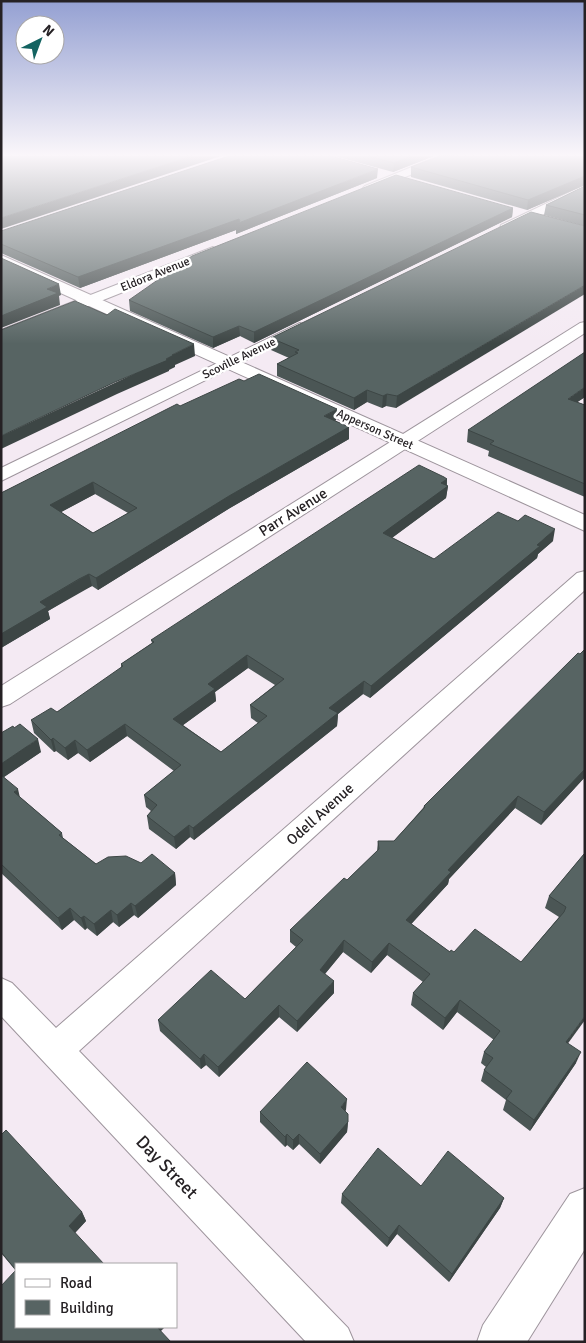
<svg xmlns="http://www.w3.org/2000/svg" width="586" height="1343" viewBox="0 0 586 1343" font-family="Signika,sans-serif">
	<rect width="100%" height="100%" fill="#f4eaf3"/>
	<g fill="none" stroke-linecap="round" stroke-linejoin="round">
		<defs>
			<g id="street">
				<path d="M439,156H453L452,158L373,190L369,192L363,188L365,186Z"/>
				<path d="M585,185V193L511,231H501L500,228L501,225Z"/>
				<path d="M213,247L220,251L218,254L1,341V330Z"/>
				<path d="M585,322V333L10,704L1,707V686L580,323Z"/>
				<path d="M300,323L305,325L308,328L305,331L1,481V468Z"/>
				<path d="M585,571V590L79,1051L348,1328L354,1342H306L1,1016V978L12,983L56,1028L577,573Z"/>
			</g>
			<g id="secondary">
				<path d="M1,255L585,515V531L1,266Z"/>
				<path d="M585,1188V1249L527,1342H477L483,1325L570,1194Z"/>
			</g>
		</defs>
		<use href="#street" stroke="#9d949c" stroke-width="2"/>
		<use href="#secondary" stroke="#9d949c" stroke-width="2"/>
		<use href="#street" fill="#fff" fill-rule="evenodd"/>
		<use href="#secondary" fill="#fff" fill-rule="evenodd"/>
	</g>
	<g fill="#4b5655" fill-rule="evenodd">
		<path d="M334,156H434L393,172Z"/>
		<path d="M585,156V185L527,210L411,177V167Z"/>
		<path d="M377,178L236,234V230L80,288L1,253V231Z"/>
		<path d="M585,186V226L544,215L546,205Z"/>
		<path d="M513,208L512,217L254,343L240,336L213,348L130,311L129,300Z"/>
		<path d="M585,226L396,408L386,406L382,408L367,402L354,410L277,376V364L289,358L271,350V338Z"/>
		<path d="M585,397L577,402L585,405V497L488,456L489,451L467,442L468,430Z"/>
		<path d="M180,406L336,420L335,421L349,427V439L230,508L98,590L92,586L81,591L48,611L50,619L1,648V493ZM95,494L128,513L93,533L61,512Z"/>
		<path d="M447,479V486H448L446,498L392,538L434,559L553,541L538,554L537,558L370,698L363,694L338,714L337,726L194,840L190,837L176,849L149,829L147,816L151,811L146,807L144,795L174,771L127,736L90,762L78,753L68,760L56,751L54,752L34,733L31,720L57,712L121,668V664L152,643L151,640ZM248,668L275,685L250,705L251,718L258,723L221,752L183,725L216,701L215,692Z"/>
		<path d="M585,649V777L541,825L515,808L449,879L448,884L411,924L450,952L521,962L559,917L545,908L549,896L584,854L568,1043L576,1063L530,1131L503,1110L506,1100L481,1081L484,1070L486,1067L481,1063L484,1052L494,1040L457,1012L443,1030L411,1005L413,993L423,982L387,955L371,973L343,952L325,974L334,993L297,1032L279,1017L219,1077L206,1065L201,1069L160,1031L158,1020L245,999L296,947L290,942V930L347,880L377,851L378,841H394L423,808L424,806Z"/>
		<path d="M1,733L41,752L4,777L20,797L62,833L63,838L96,864L141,863L175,873L176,885L138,918L134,915L119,927L113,922L97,936L87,928L85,930L74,920L62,930L1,873Z"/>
		<path d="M346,1110L345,1111L348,1122L347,1132L320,1164L299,1144L293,1150L287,1145L285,1147L260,1122V1112Z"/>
		<path d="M1,1135L82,1212L86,1221L75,1233L16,1327V1271L1,1253Z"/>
		<path d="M421,1186L504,1198L500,1208L449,1282L397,1234L387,1247L341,1203L342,1194Z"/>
	</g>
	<g fill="#3d4645">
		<path d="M192,156H221L1,229V218Z"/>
		<path d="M411,156H434L393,172L394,163Z"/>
		<path d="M378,169L377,178L236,234V230L80,288L78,277L239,219V223Z"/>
		<path d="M585,176V185L527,210L528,200Z"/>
		<path d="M513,208L512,217L254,343V332Z"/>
		<path d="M59,284L61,295L59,296L60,305L1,328V316L47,289Z"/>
		<path d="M585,285V294L396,408L397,396Z"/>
		<path d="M239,326L240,336L213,348V337Z"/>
		<path d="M194,344L195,356L175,365V367L169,370V371L117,394L1,449V436L166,359L172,355Z"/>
		<path d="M585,387V397L566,410L568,399Z"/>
		<path d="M367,390V402L354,410V398Z"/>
		<path d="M387,394L386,406L382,408L383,396Z"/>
		<path d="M337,409L336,420L324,427V416Z"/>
		<path d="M349,427V439L230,508L98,590L96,578L229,496Z"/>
		<path d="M447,479L446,487L448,486L446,498L382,545L383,533L441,483Z"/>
		<path d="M93,482L95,494L52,517L50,505Z"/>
		<path d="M555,529L553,541L538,554L537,558L370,698L371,686Z"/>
		<path d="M89,574L92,586L48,611L50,619L1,648V634L40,602Z"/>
		<path d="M247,655L248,668L215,692L216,701L175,731L173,719L208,684Z"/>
		<path d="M364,681L363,694L338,714L337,726L194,840L193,828L329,708Z"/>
		<path d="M125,724L127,736L90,762L87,750Z"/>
		<path d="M53,738L56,751L54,752L51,740Z"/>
		<path d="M38,739L41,752L1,779V764Z"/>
		<path d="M75,740L78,753L68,760L65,748Z"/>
		<path d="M585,769V777L541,825L544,812Z"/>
		<path d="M18,789L21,802L14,792Z"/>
		<path d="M518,796L515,808L449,879L448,884L404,932L406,920L448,870Z"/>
		<path d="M189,825L190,837L176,849L174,837Z"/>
		<path d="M175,873L176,885L138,918L135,906Z"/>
		<path d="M131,903L134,915L119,927L117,915Z"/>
		<path d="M70,908L74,920L62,930L58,918Z"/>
		<path d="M111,910L113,922L97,936L94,924Z"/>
		<path d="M84,916L87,928L85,930L81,918Z"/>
		<path d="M344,940L343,952L319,981L320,970Z"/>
		<path d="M389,943L387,955L371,973L372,962Z"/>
		<path d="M334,981V993L297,1032V1021Z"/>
		<path d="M460,1000L457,1012L443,1030L445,1018Z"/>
		<path d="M279,1005V1017L219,1077L218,1067Z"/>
		<path d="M585,1016V1020L561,1053L566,1042Z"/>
		<path d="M581,1052L576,1063L530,1131L534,1120Z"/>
		<path d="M204,1054L206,1065L201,1069L200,1059Z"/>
		<path d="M347,1099L346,1110L340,1117L341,1107Z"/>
		<path d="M348,1122L347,1132L320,1164V1154Z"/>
		<path d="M287,1134V1145L285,1147V1137Z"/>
		<path d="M299,1134V1144L293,1150V1140Z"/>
		<path d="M504,1198L500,1208L449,1282L452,1274Z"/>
		<path d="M82,1212L86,1221L73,1235L69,1226Z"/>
		<path d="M399,1225L397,1234L387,1247L389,1238Z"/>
		<path d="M157,1327H165L159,1333Z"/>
	</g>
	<g fill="#576463" stroke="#3d4645" fill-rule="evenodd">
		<path d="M1,156H192L1,218Z"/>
		<path d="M229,156H331L378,169L236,224L240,221L239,219L78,277L1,244V231Z"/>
		<path d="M368,156H411L394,163Z"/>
		<path d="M440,156H585V176L528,200L411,167Z"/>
		<path d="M396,175L513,208L254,332L239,326L213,337L129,300L192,256Z"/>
		<path d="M585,186V215L546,205Z"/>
		<path d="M531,212L585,226V285L397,396L387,394L383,396L367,390L354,398L277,364L298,353L295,352L299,350L271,338Z"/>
		<path d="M1,258L59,284L47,289L58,293L1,316Z"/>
		<path d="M75,301L107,315L115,309L194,344L172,355H174L166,359L168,360L115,382L1,436V330Z"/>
		<path d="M585,352V387L568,399L585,405V484L490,444L494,441L468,430Z"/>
		<path d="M259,374L337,409L324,416L349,427L229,496L96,578L89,574L79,579L40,602L47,607L1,634V493L177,404L180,406L239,379L244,381ZM93,482L137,508L93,533L50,505Z"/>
		<path d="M419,465L444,477L447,479L441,483L448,486L383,533L434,559L498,512L518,521L525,515L555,529L537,545L540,546L371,686L364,681L329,708L338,713L193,828L189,825L174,837L147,816L157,805L144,795L181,765L125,724L87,750L75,740L65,748L53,738L51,740L31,720L51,708L57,712L123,666L121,664L154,642L151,640ZM247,655L284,679L250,705L267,716L221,752L173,719L215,689L208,684Z"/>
		<path d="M585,649V769L544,812L518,796L448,870L451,872L406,920L450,952L451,950L454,952L475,929L521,962L564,912L566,907L549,896L584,854H585V1016L566,1042L581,1052L534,1120L506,1099L512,1091L484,1070L493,1058L484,1052L500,1031L460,1000L445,1018L413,993L430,974L389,943L372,962L344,940L320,970L334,981L297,1021L279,1005L218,1067L204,1054L200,1059L158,1020L211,970L245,999L303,940L290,930L344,878L347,880L379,849L378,841H394L425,807L424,806L578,653L580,654Z"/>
		<path d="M20,724L38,739L1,764V733L13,726L14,728Z"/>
		<path d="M1,775L18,789L14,792L62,833L59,835L96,864L108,857L126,856L141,863L152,854L175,873L135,906L131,903L117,915L111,910L94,924L84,916L81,918L70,908L58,918L1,864Z"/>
		<path d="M307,1062L347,1099L341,1107L348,1114V1122L320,1154L299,1134L293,1140L287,1134L285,1137L260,1112Z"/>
		<path d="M6,1130L82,1212L69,1226L104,1264H16V1270L1,1252V1135Z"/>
		<path d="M378,1148L421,1186L448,1151L504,1198L452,1274L399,1225L389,1238L342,1194Z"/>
		<path d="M16,1270V1327H157L171,1342H1V1286Z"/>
	</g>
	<linearGradient id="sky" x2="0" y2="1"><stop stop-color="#94a0d2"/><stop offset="0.45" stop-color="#faf6fa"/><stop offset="1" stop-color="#faf6fa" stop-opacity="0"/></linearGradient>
	<rect width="586" height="344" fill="url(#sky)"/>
	<g text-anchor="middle" stroke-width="5" stroke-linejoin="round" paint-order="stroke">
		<g font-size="12" fill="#252124" stroke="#fff">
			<text transform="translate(155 274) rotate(-22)" y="4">Eldora Avenue</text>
			<text transform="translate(239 358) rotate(-26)" y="4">Scoville Avenue</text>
			<text transform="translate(375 429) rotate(24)" y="4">Apperson Street</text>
		</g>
		<g font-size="15" fill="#252124" stroke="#fff">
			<text transform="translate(293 512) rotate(-32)" y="5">Parr Avenue</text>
			<text transform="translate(320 814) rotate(-42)" y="5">Odell Avenue</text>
		</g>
		<g font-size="18" fill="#252124" stroke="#fff">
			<text transform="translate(167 1167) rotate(46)" y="6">Day Street</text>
		</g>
	</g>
	<rect width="586" height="1343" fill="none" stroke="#252124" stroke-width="5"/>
	<rect x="15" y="1263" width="162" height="65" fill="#ffffff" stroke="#a8a6a7"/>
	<rect x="25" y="1279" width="25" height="8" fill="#ffffff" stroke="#a8a6a7"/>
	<text x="60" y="1288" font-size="15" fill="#252124">Road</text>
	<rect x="25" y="1300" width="25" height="15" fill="#576463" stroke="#a8a6a7"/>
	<text x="60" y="1313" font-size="15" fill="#252124">Building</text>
	<g transform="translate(40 40) rotate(42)"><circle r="24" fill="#ffffff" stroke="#a8a6a7"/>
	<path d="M0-4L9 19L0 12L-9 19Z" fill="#136361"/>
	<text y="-8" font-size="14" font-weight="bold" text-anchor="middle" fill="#252124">N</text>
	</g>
</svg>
